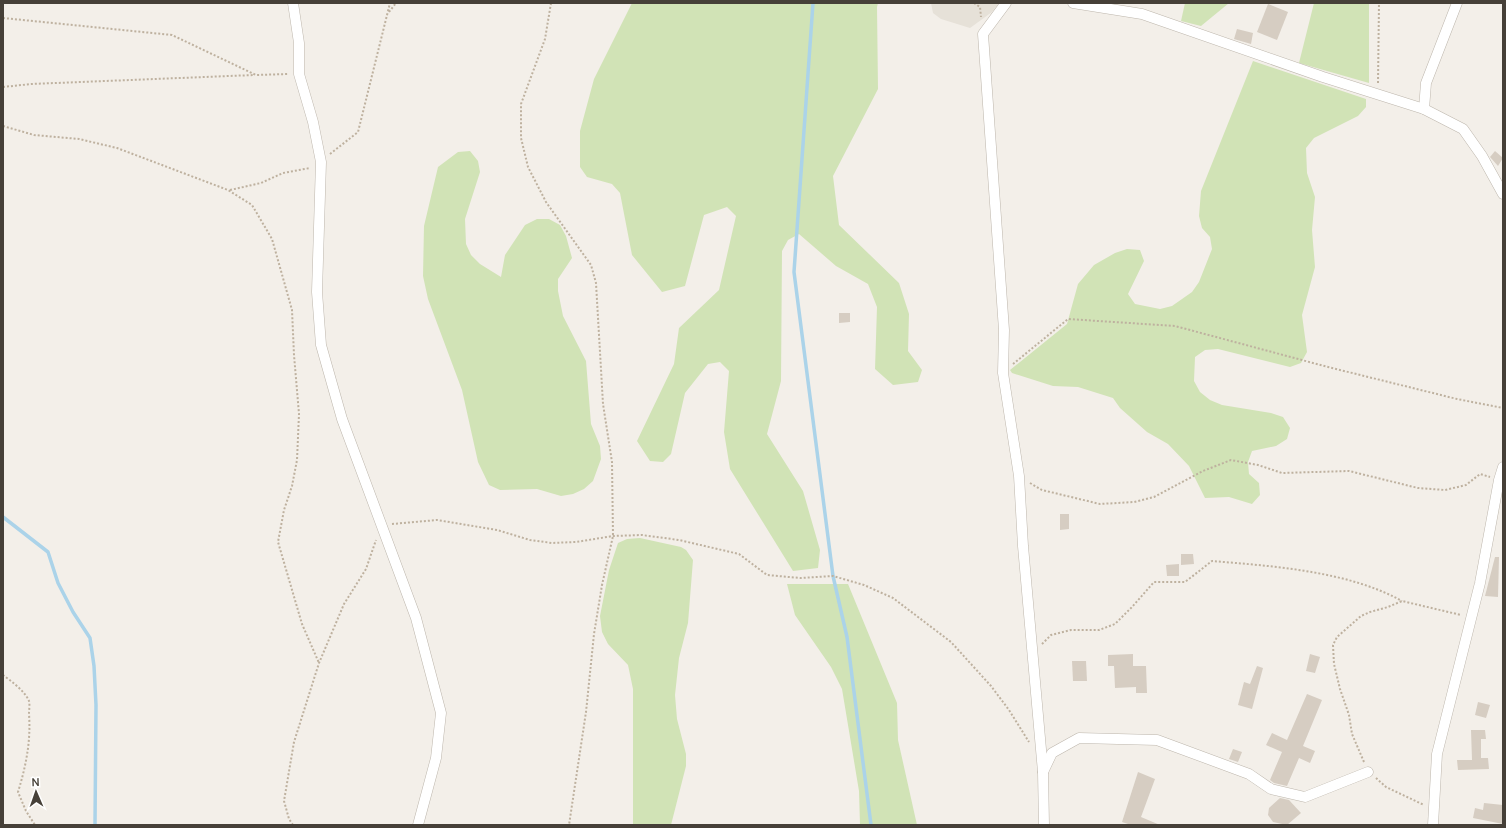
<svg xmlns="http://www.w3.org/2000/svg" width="1506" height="828" viewBox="0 0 1506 828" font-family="Manrope,sans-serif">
	<rect width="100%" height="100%" fill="#f3efe9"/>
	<path fill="#e6e1d8" d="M931,3H999L992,12L970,28L941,19L933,13Z"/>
	<g fill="#d1e3b6">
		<path d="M632,3H878L877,7L878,89L833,176L839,225L899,283L909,314L908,351L922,370L918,382L893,385L875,369L877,307L868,284L836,266L799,234L788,240L782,251L781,381L767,434L803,491L820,550L818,568L793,571L730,469L724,432L729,371L720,362L708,364L685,393L671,454L663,462L650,461L637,441L674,364L679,328L719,290L736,216L727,207L704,215L685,286L662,292L632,255L620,193L612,184L587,177L580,167V131L594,79Z"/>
		<path d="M1185,3H1229L1201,26L1181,21Z"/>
		<path d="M1314,3H1369V83L1299,63Z"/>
		<path d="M1253,61L1366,99V107L1358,116L1314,138L1306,148L1307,173L1315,197L1312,230L1315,267L1302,315L1307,352L1301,363L1290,367L1218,349L1205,350L1195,357L1194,381L1200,392L1210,400L1222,405L1271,413L1283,417L1290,428L1287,439L1276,446L1252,451L1248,462L1249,474L1259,483L1260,495L1252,504L1229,497L1205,498L1189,466L1168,444L1147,432L1120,408L1113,398L1078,387L1053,386L1012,373L1010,370L1067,324L1078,284L1094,265L1115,253L1127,249L1140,250L1144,261L1128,294L1135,304L1160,309L1172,306L1192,292L1199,282L1212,249L1210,237L1202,228L1199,216L1201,191Z"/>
		<path d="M470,151L478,161L480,172L465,219L466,244L471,255L480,264L501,277L505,255L525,225L537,219H549L560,225L566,236L572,258L558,279V291L563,316L586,361L591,424L600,446L601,459L593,481L584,489L573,494L561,496L537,489L500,490L489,485L478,462L462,390L428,299L423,276L424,226L438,167L458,152Z"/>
		<path d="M640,538L681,547L686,550L693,560L688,623L679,658L675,695L677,719L686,754V766L671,825H633V689L628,665L608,644L602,632L600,616L609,570L618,543L627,539Z"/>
		<path d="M787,584H848L897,703L898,740L917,825H860L859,791L842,689L831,667L795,615Z"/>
	</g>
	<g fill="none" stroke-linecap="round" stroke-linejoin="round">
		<g stroke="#abd3e9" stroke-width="3.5">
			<path d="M813,3L794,272L833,576L847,637L871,825"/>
			<path d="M3,517L48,552L58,583L73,612L90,638L94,666L96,705L95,825"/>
		</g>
	</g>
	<g fill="#d6cdc2">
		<path d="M1268,4L1288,12L1277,40L1257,32Z"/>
		<path d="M1237,29L1253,33L1251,44L1234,39Z"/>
		<path d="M1495,151L1503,158L1498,166L1490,157Z"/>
		<path d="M839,313H850V322L839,323Z"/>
		<path d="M1060,514H1069V529L1060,530Z"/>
		<path d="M1181,554H1193L1194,564L1181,565Z"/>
		<path d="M1495,557H1499L1498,597L1485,596Z"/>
		<path d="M1179,564V576H1167L1166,565Z"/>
		<path d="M1133,654V666H1146L1147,693H1136V687L1115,688L1114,666H1108V655Z"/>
		<path d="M1310,654L1320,657L1315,673L1306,671Z"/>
		<path d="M1072,661H1086L1087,681H1073Z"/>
		<path d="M1257,666L1263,668L1252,709L1238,705L1244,682L1250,684Z"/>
		<path d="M1307,694L1322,700L1303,746L1315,751L1310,763L1299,758L1287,786L1274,783L1270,780L1282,752L1266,745L1272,733L1287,740Z"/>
		<path d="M1478,702L1490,705L1486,718L1475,715Z"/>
		<path d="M1471,730H1485L1486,739H1481V758H1488L1489,769L1458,770L1457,760H1472Z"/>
		<path d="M1233,749L1242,752L1238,762L1229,759Z"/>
		<path d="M1138,772L1155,779L1141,817L1160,825H1131L1122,822Z"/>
		<path d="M1280,798L1289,800L1301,813L1287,825L1273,822L1268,815L1269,808Z"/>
		<path d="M1484,803L1503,805V824L1473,818L1475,808L1483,810Z"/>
	</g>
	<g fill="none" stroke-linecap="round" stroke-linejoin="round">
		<defs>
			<g id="minor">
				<path d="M293,3L299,43V74L313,122L321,162L317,292L321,345L342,419L416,618L441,713L436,758L418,825"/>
				<path d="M1006,3L983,34L1004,330L1003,373L1019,476L1023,546L1043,772"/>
				<path d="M1073,3L1142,14L1323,77L1424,109L1463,129L1482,156L1503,194"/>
				<path d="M1424,109L1426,83L1457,3"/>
				<path d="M1044,825L1043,772L1052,753L1079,738L1157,740L1249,774L1271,789L1305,797L1368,772"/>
				<path d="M1433,825L1437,754L1480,583L1499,480L1503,467"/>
			</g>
		</defs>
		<use href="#minor" stroke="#bdb6ac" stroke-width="11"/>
		<g stroke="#beb19f" stroke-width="2" stroke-dasharray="2 2" stroke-linecap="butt">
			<path d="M551,3L545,39L521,104V138L528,167L546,202L591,265L596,283L603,404L612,462L613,536L602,585L594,634L586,712L569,825"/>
			<path d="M974,3L980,7L981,17"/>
			<path d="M389,12L396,3"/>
			<path d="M3,18L172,35L256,75L288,74"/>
			<path d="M1378,83L1379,3"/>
			<path d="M3,87L31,84L254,75"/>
			<path d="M3,126L34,135L79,139L117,148L228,190L252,205L272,239L292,310L294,355L299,414L297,460L292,486L284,510L278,542L302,624L319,663"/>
			<path d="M330,154L358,132L390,3"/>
			<path d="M230,190L261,183L283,173L310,168"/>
			<path d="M1013,364L1068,319L1175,326L1328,367L1457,399L1503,408"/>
			<path d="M1030,483L1042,490L1100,504L1134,502L1154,497L1203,471L1231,460L1258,465L1282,473L1349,471L1418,488L1445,490L1466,485L1480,474L1490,477"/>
			<path d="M392,524L437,520L497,530L530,540L552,543L576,542L613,536L642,535L679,540L739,554L767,575L800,578L833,576L864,585L893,598L951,642L991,686L1009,710L1029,742"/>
			<path d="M1042,644L1051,635L1071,630H1099L1115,624L1132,607L1154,582H1185L1212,561C1272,566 1348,571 1402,601"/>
			<path d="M3,675C11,681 25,691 29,701C30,705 29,710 29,714C31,741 26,766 18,792L26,811L35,825"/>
			<path d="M1364,762L1352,734L1349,715L1340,689L1334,664L1333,645L1337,637L1361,616L1370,612L1388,607L1402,601L1461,615"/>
			<path d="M1376,778L1386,787L1424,805"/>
			<path d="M293,825L289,819L284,801L294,742L319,663L344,604L366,569L376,540"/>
		</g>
		<use href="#minor" stroke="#fff" stroke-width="10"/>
	</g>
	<rect width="1506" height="828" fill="none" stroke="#464038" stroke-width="8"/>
	<g transform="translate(36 792) rotate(358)" stroke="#ffffff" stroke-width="3" paint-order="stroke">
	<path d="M0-3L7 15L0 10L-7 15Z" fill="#464038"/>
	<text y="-6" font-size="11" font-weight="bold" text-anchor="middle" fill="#464038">N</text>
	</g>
</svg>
